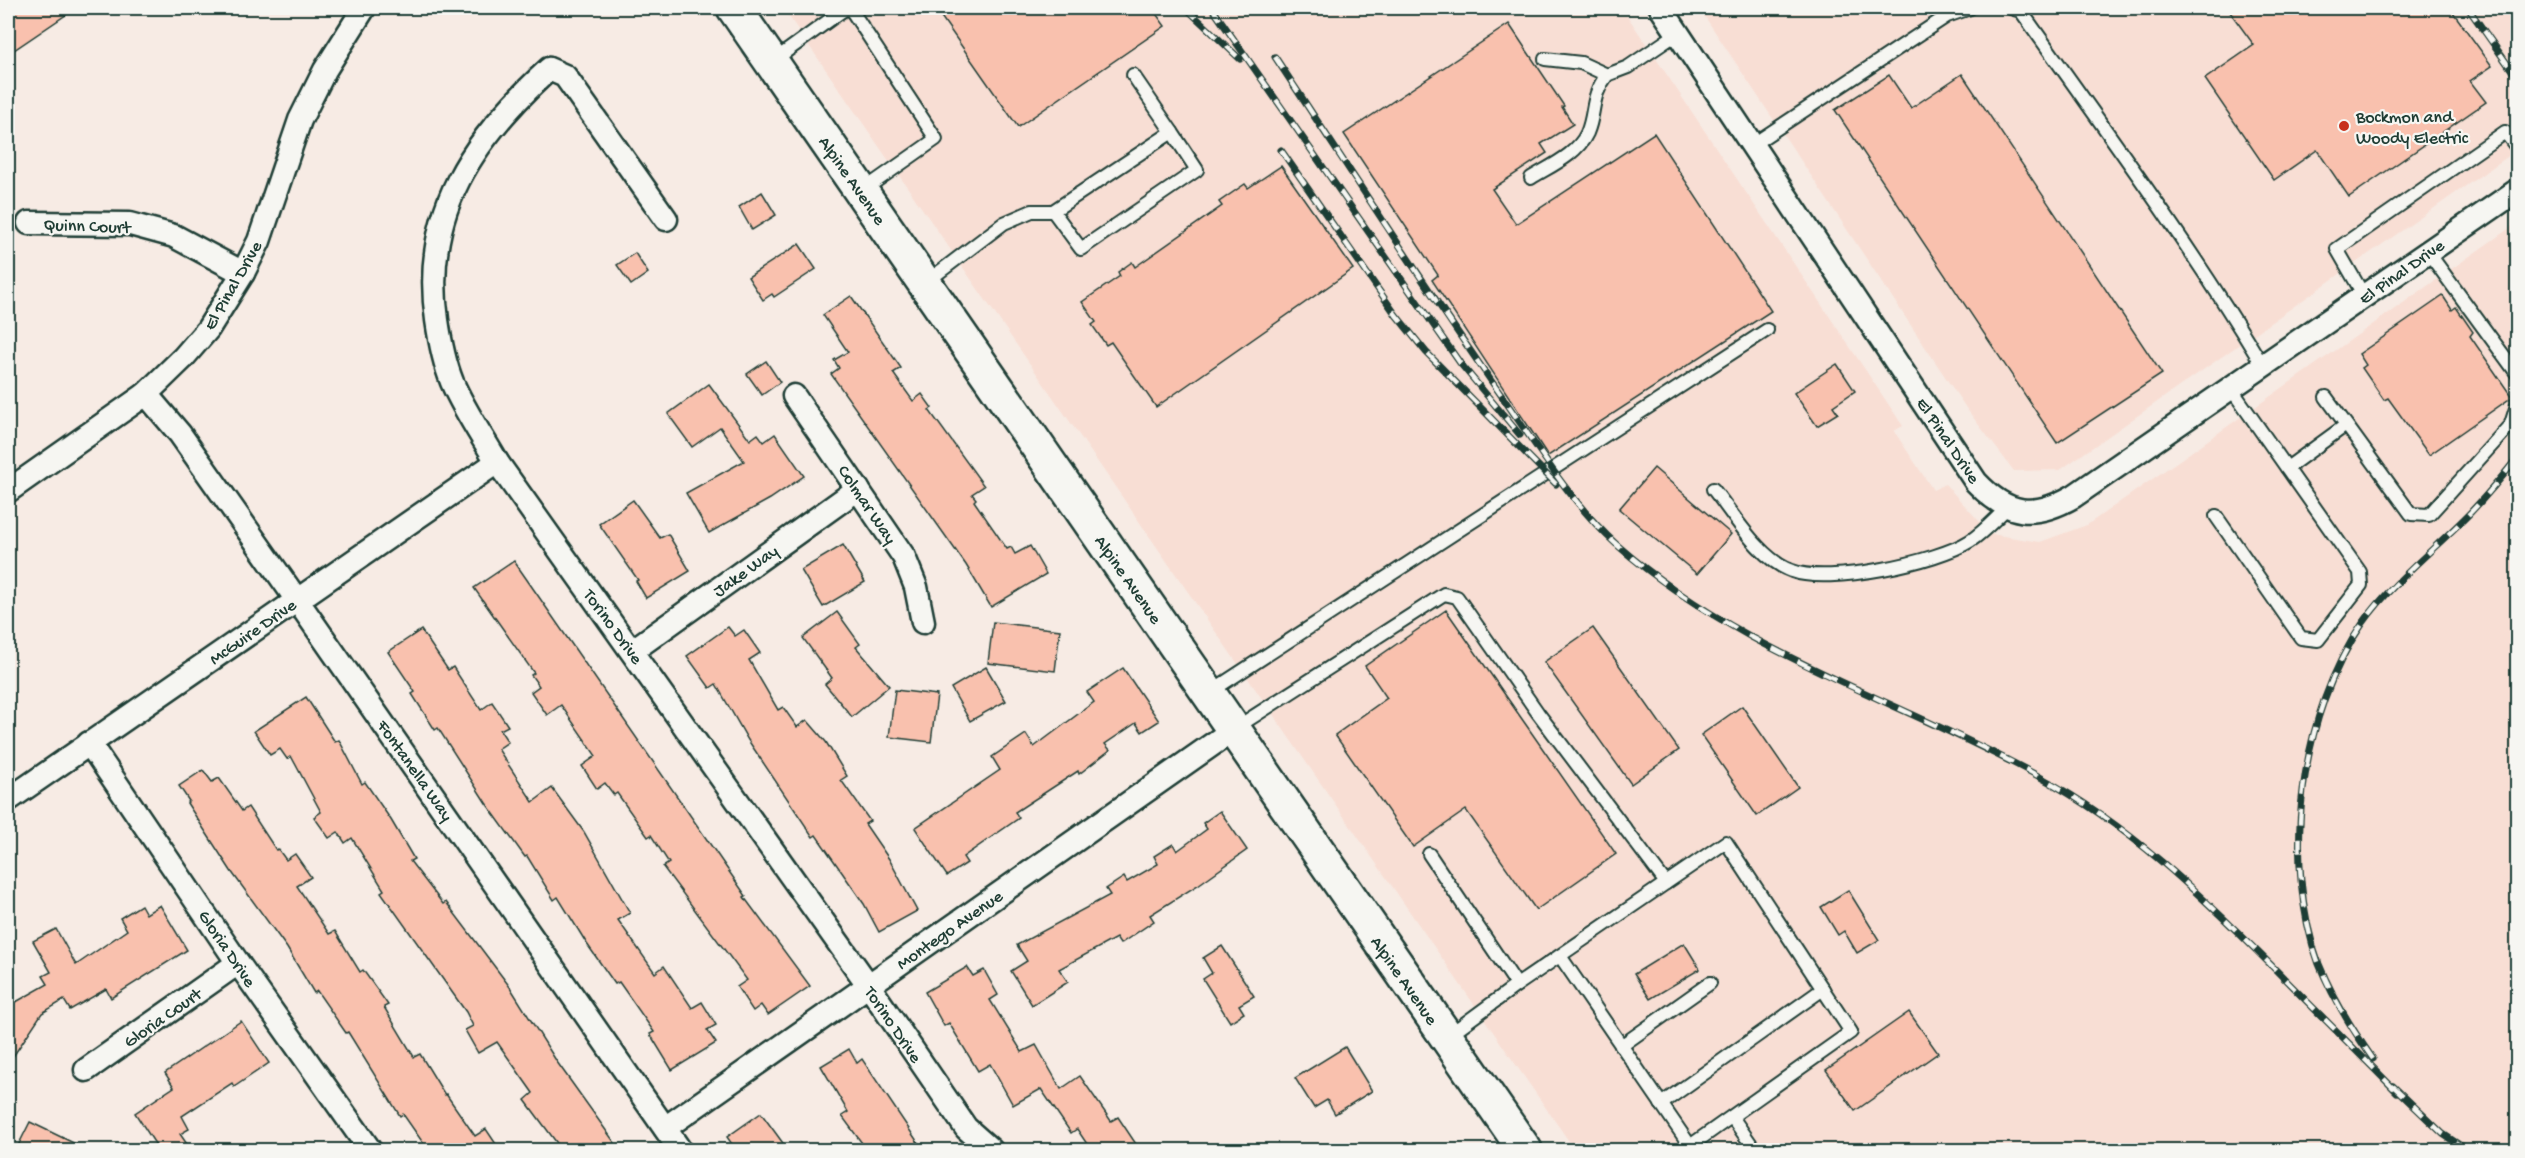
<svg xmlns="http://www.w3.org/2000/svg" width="2525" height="1158" viewBox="0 0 2525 1158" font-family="'Gochi Hand',sans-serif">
	<rect width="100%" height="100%" fill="#f7ebe4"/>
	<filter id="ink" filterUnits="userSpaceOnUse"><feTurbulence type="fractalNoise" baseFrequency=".0167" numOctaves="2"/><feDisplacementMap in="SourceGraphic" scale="12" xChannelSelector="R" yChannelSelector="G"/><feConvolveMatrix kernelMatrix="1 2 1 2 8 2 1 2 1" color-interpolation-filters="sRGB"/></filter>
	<g filter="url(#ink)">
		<g fill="#f8ded4">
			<path d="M783,8H1622L1903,426L1894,431L1933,490L1945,484L1991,534L2040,542L2087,525L2517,223V1150H1575Z"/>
			<path d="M1699,8H2517V150L2060,470L2014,471L1966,408Z"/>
		</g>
		<g fill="#f9c1ae" stroke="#1f3d34" stroke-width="1.5">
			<path d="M8,8H76L8,54Z"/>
			<path d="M935,8H1152L1165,26L1018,127Z"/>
			<path d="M2227,8H2450L2492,66L2470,81L2486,102L2349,197L2317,150L2274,180L2205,79L2254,45Z"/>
			<path d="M1509,24L1564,106L1562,107L1573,124L1541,144L1547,153L1492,189L1516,224L1654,133L1771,311L1548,456L1432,280L1438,275L1344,134Z"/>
			<path d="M1962,74L2162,374L2057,443L1835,110L1889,75L1911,108Z"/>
			<path d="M1281,166L1353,269L1156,407L1111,342L1106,345L1092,325L1096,322L1082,302L1120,276L1118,272L1132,262L1135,267L1222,206L1219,202L1245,184L1248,188Z"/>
			<path d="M762,192L776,215L752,230L739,207Z"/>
			<path d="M799,244L816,269L774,297L772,294L763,300L748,277Z"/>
			<path d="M635,253L648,273L631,285L617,265Z"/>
			<path d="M851,296L901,368L893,373L913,401L922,394L932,408L929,410L984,486L972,494L976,499L974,501L1007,549L1011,547L1015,554L1030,546L1046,574L991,607L966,565L831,374L839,368L834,360L848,352L823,315Z"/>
			<path d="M2443,296L2452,310L2456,307L2473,332L2470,336L2512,397L2429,455L2388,398L2384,400L2362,368L2366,365L2359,354Z"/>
			<path d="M766,361L780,382L762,395L747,374Z"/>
			<path d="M1837,364L1855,391L1833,406L1838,413L1817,426L1794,393Z"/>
			<path d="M709,384L750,440L758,434L764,442L775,434L804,476L770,499L709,533L686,493L744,461L720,427L692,447L668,414Z"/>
			<path d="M1654,468L1731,534L1697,574L1619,509Z"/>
			<path d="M633,500L660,538L668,534L690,571L646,598L636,581L638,580L599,524Z"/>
			<path d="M843,545L865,582L823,607L801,570Z"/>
			<path d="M514,561L746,896L744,897L810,986L768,1015L761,1005L753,1011L737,987L747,980L663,867L669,863L651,835L648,837L617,793L614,795L605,783L597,789L582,766L596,756L561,705L547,715L531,692L539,686L531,675L534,673L474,588Z"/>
			<path d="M1446,610L1616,854L1536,910L1466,810L1413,847L1335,735L1387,698L1365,666Z"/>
			<path d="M837,612L860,644L856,647L889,686L852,717L825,684L832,678L803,638Z"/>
			<path d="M993,622L1060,630L1055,671L988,663Z"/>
			<path d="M728,627L735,636L744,630L760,653L749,660L778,710L783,707L797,727L807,720L826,742L847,776L841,780L870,821L865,824L889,859L917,911L879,932L864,904L816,835L813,837L748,740L716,684L710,688L687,656Z"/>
			<path d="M1593,628L1679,750L1631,784L1544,662Z"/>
			<path d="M421,630L448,670L453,667L481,710L492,702L508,726L500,730L508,742L498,749L533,802L552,788L584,832L630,913L618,920L655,973L664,966L692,1008L702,1002L716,1025L707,1030L716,1043L672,1070L650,1034L654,1032L619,982L615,984L587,944L558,897L554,900L527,856L525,857L486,803L438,728L435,730L412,694L415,692L388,652Z"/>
			<path d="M986,667L1006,701L970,721L951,688Z"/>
			<path d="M1123,668L1159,721L1142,732L1136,723L1105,744L1110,750L1079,774L1078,771L1015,812L1019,818L963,857L967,863L947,876L915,828L1000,770L992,757L1026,734L1034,747L1094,702L1087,692Z"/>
			<path d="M895,690L937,695L931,742L889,737Z"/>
			<path d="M306,697L335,742L339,740L362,784L365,782L391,820L414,859L410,861L443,904L446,902L510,987L557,1062L615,1143L604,1150H562L525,1100L533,1093L497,1042L478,1053L465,1030L473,1026L466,1012L381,892L384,890L352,838L345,843L338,832L329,838L314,817L321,812L291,756L287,759L280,749L270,755L254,731Z"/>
			<path d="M1742,706L1798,787L1757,816L1701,735Z"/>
			<path d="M203,770L212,782L219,778L242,811L248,807L276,850L278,849L286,860L295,854L311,877L297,886L329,934L335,931L360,972L363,970L388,1005L384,1007L414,1057L420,1054L445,1095L446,1094L475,1136L486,1129L500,1150H428L403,1114L400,1116L348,1032L346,1033L317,991L314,993L287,948L231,871L187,803L189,801L179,786Z"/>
			<path d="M1220,811L1247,850L1198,885L1150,915L1154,921L1120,944L1116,938L1059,969L1068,982L1032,1005L1011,971L1027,961L1017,945L1110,895L1106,889L1124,877L1127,882L1158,864L1154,856L1173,844L1177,851L1207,829L1203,823Z"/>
			<path d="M1848,890L1879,940L1857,953L1844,931L1838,935L1821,907Z"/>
			<path d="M141,905L146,914L160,905L187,950L111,998L106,989L70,1010L64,1000L42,1013L8,1064V996L16,1002L48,984L43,976L51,972L33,941L56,929L76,965L127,930L120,918Z"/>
			<path d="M1684,943L1700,969L1650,999L1634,974Z"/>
			<path d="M1222,946L1254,996L1239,1005L1244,1013L1230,1022L1203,979L1212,973L1203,958Z"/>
			<path d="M967,967L973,976L984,970L998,995L990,1000L1022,1052L1036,1045L1061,1089L1080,1076L1111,1121L1118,1117L1140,1150H1091L1077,1129L1071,1133L1041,1089L1013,1105L990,1064L978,1071L949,1023L944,1026L925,992Z"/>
			<path d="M1909,1012L1938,1053L1855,1111L1826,1070Z"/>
			<path d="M241,1021L269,1063L234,1087L232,1083L182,1116L189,1129L180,1134L191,1150H159L135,1113L174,1087L165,1073Z"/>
			<path d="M1345,1047L1372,1091L1335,1114L1327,1100L1314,1108L1295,1078Z"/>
			<path d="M849,1049L857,1063L862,1059L923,1150H867L842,1116L848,1112L821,1066Z"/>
			<path d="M761,1113L788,1150H736L727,1137Z"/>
			<path d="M30,1122L88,1150H16Z"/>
		</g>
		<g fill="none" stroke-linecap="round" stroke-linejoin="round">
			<defs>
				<g id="lane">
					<path d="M850,8L936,139L862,191"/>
					<path d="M2011,8L2021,11C2104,128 2189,243 2263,366"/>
					<path d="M1545,59L1581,63L1607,75L1628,67L1678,33"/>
					<path d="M773,61L846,8"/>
					<path d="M1133,75L1172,132"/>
					<path d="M1752,145L1947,16L1970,8"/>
					<path d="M1531,178C1550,166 1577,155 1587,133C1596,112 1590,97 1607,75"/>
					<path d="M2428,252L2518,375"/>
					<path d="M925,283L1004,223L1032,211H1053L1172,132L1197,170L1081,249L1053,211"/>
					<path d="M2364,296L2337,249L2505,132L2518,149"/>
					<path d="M2326,397L2411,514L2429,515L2511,424L2518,402"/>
					<path d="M2287,468L2346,425"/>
					<path d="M1713,489C1734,515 1760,560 1792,571C1828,585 1937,562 1970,541C1984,532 1996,518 2008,507"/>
					<path d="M2216,516L2301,638L2318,640L2361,585L2360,572L2230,387"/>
					<path d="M1210,692L1767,330"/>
					<path d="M1234,729L1444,594L1457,597L1538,713L1666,883"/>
					<path d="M1429,854L1517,985L1449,1035"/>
					<path d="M1560,956L1693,1150"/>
					<path d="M1517,985L1726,842L1851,1032L1690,1146"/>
					<path d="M1621,1046L1710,983"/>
					<path d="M1661,1104L1823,989"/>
					<path d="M1732,1117L1755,1150"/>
				</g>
				<g id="street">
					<path d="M1661,8L1976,482C2008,516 2034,519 2074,496L2518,190"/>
					<path d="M666,219L565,76L549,69C473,139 421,212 437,320C440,341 444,362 452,382C464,410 482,436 497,462L869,986L966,1128L991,1150"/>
					<path d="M29,223L130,224L174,236L243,273"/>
					<path d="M146,394L180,434L297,600L680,1150"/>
					<path d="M794,396L904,557L916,587L923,622"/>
					<path d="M8,491L146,394L183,358L208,329L243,273L259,241L300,120L325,70L364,8"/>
					<path d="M632,651L858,489"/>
					<path d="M89,743L238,963L370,1150"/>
					<path d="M8,800L497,462"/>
					<path d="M86,1070L238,963"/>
					<path d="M665,1128L1233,730"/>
				</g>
				<path id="secondary" d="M734,8L1525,1150"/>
			</defs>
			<use href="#lane" stroke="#1f3d34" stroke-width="16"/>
			<use href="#street" stroke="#1f3d34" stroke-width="27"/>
			<use href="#secondary" stroke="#1f3d34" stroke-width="38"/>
			<use href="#lane" stroke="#f6f6f2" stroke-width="12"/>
			<use href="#street" stroke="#f6f6f2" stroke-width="22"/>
			<use href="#secondary" stroke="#f6f6f2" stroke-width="33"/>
			<defs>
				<g id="rail">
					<path d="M1186,8L1240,59"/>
					<path d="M1212,8L1460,363L1520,435"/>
					<path d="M2468,8L2518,79"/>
					<path d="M2516,8L2518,10"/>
					<path d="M1275,57C1350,170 1423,284 1501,395C1537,446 1570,502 1616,544C1742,655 1896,698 2040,777C2129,825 2199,893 2270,964C2312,1007 2355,1049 2397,1092"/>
					<path d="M1281,150L1396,315L1426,352L1556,484"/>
					<path d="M2373,1059C2352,1029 2333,999 2319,964C2281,862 2300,713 2363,623C2393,581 2434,550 2470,513C2487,495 2503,476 2518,457"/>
					<path d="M2393,1086L2443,1134L2467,1150"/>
				</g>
			</defs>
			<use href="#rail" stroke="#1f3d34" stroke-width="7"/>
			<use href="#rail" stroke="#f6f6f2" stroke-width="4.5" stroke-dasharray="14" stroke-linecap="butt"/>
		</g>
	</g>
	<circle fill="#c8321e" stroke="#f6f6f2" stroke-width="2" cx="2344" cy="126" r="6"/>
	<g text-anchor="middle" stroke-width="4.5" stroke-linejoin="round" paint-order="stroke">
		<g font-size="18" fill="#1f3d34" stroke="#f6f6f2" text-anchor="start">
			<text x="2356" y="122">Bockmon and<tspan x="2356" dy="21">Woody Electric</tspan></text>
		</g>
		<g font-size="18" fill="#1f3d34" stroke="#f6f6f2">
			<text transform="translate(853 180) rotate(55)" y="6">Alpine Avenue</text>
			<text transform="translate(87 225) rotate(2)" y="6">Quinn Court</text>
			<text transform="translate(2401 271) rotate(-35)" y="6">El Pinal Drive</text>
			<text transform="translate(232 285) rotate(-60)" y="6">El Pinal Drive</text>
			<text transform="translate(1949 440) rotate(56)" y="6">El Pinal Drive</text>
			<text transform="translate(868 504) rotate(56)" y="6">Colmar Way</text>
			<text transform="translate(745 570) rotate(-36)" y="6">Jake Way</text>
			<text transform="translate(1129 579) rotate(55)" y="6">Alpine Avenue</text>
			<text transform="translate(614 626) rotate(54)" y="6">Torino Drive</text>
			<text transform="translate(252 631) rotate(-35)" y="6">McGuire Drive</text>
			<text transform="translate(416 770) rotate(55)" y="6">Fontanella Way</text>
			<text transform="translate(949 929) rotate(-35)" y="6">Montego Avenue</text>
			<text transform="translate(228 948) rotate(56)" y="6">Gloria Drive</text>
			<text transform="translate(1405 980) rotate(55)" y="6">Alpine Avenue</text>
			<text transform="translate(162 1017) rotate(-35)" y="6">Gloria Court</text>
			<text transform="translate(894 1024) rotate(56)" y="6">Torino Drive</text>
		</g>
	</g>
	<rect width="2525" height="1158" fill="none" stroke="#f6f6f2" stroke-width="30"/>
	<rect x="15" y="15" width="2495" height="1128" fill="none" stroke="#1f3d34" stroke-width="2" filter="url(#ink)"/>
</svg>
